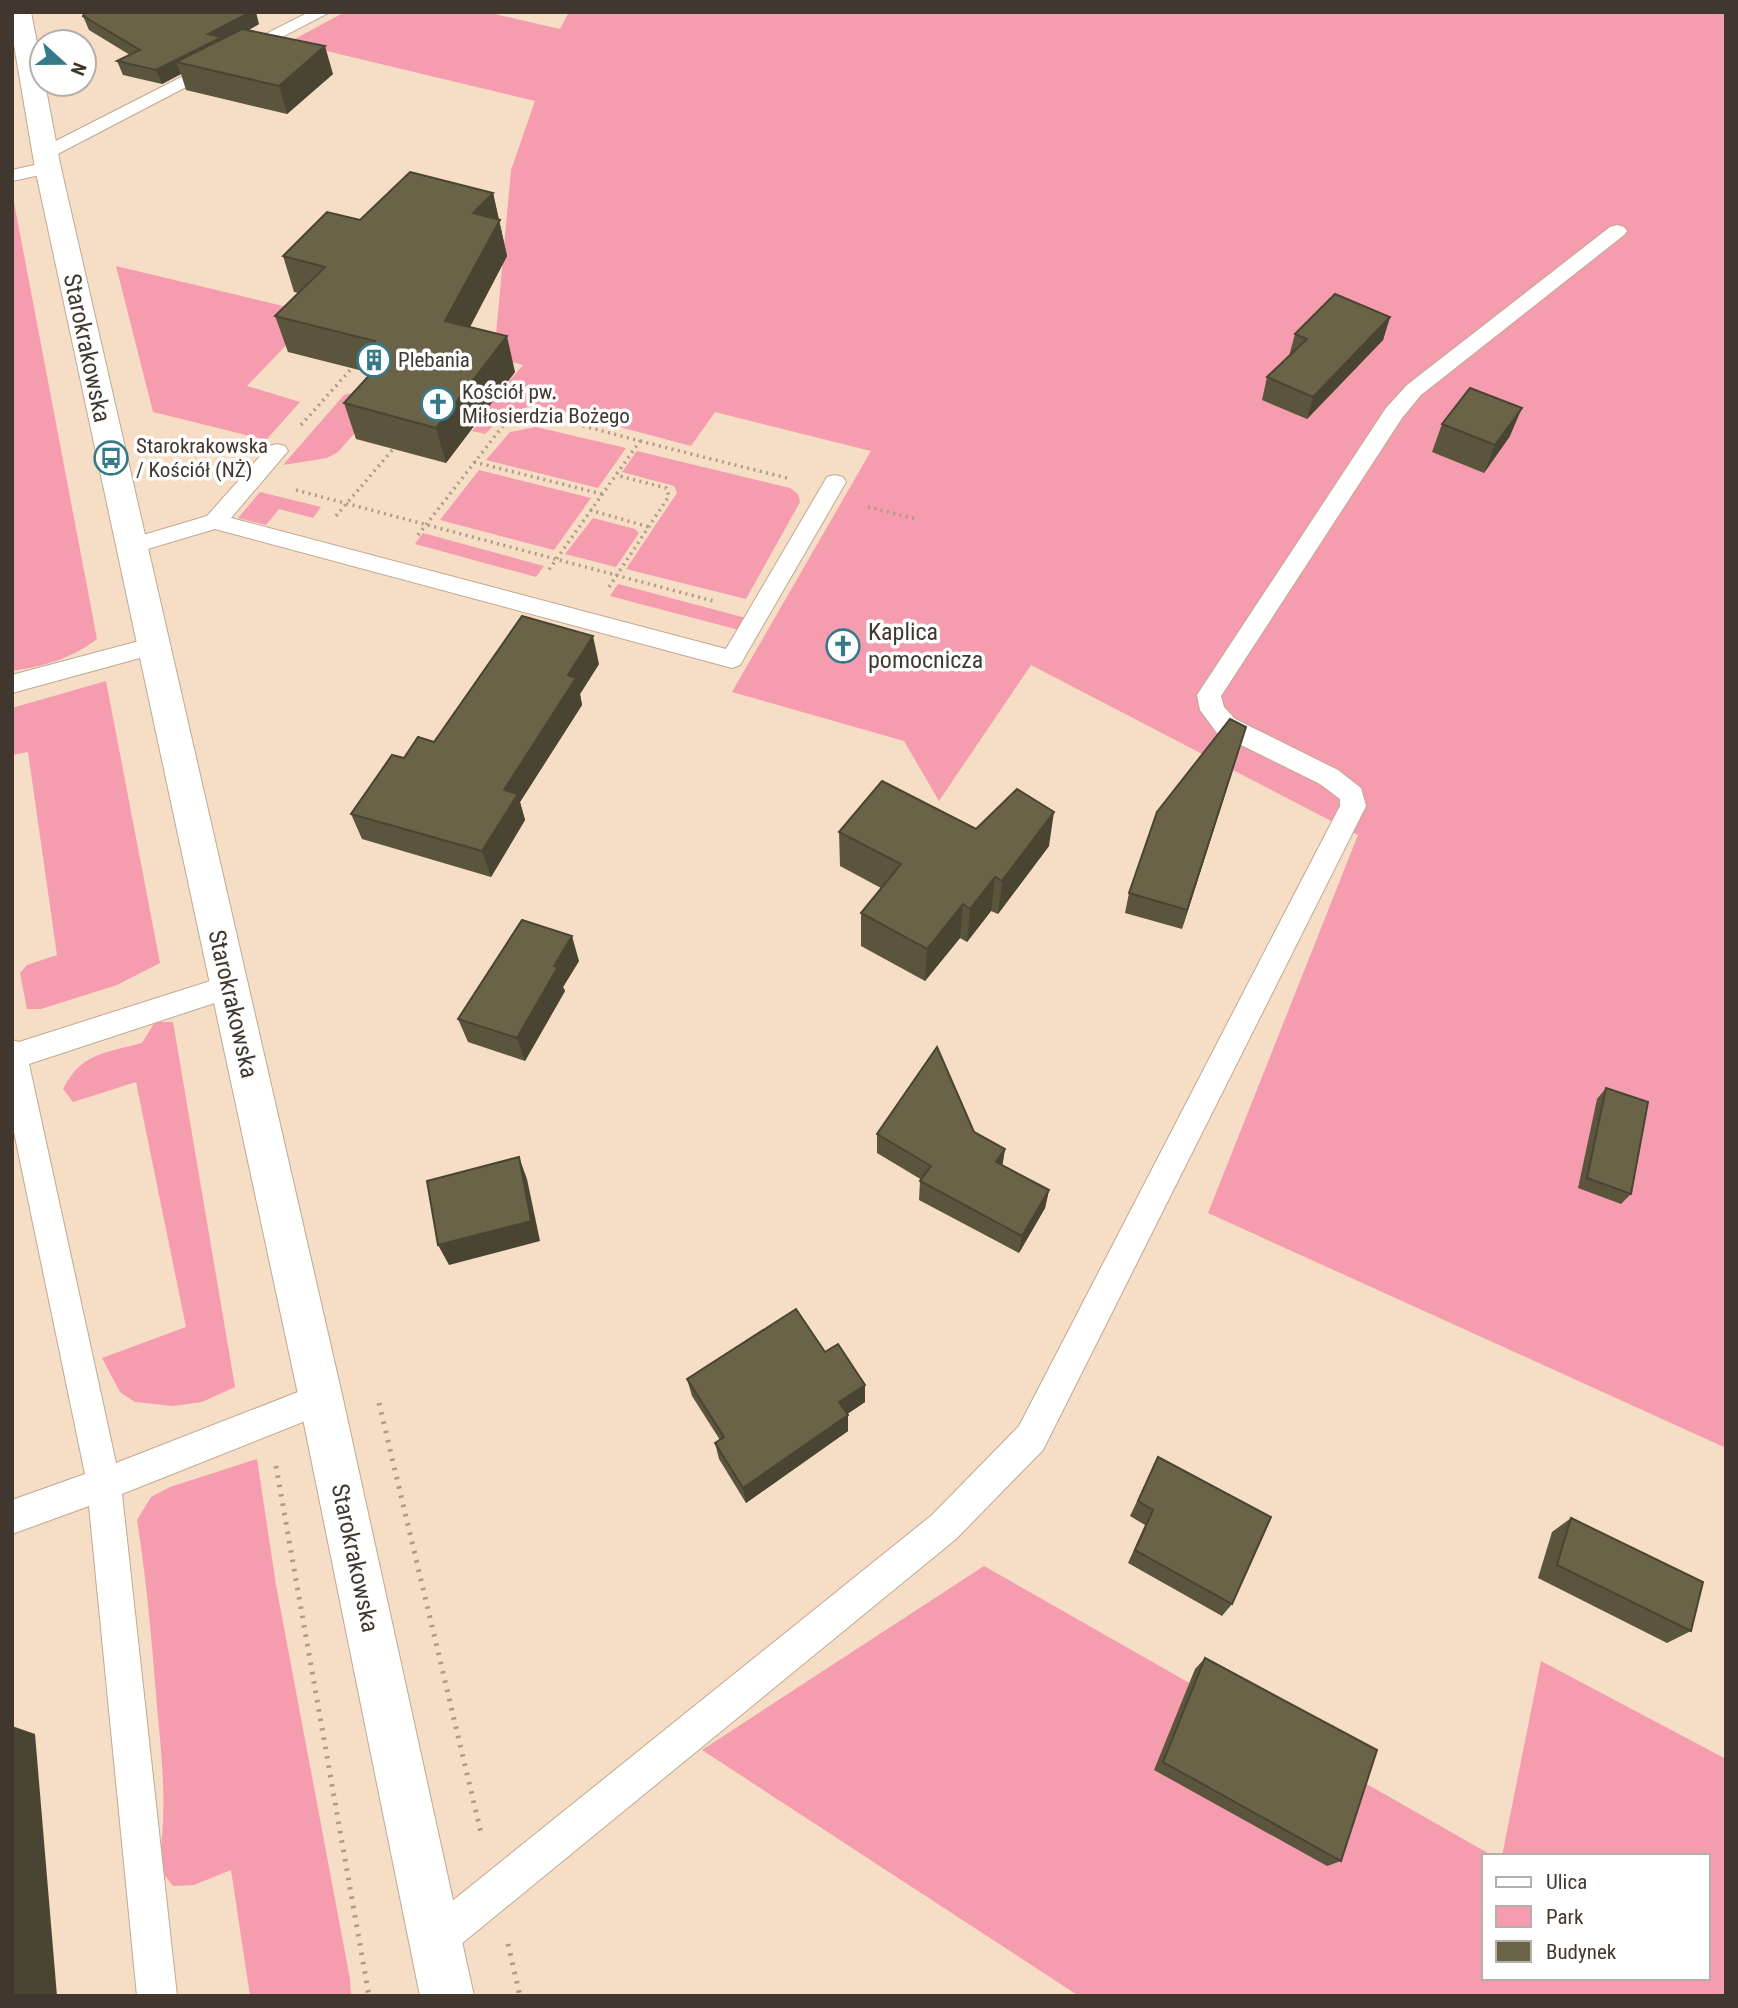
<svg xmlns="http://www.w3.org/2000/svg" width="1738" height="2008" viewBox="0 0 1738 2008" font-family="'Roboto Condensed',sans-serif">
	<rect width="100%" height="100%" fill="#f6ddc5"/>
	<g fill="#f69caf">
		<path d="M345,12H486L560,29L569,12H1726V1448L1208,1213L1358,835L1031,665L939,801L904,741L732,692L871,451L715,412L691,446L537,405C515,409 501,418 485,434L472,431L485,415L481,413L523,365L494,357L511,170L535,101L289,42Z"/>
		<path d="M12,192L97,639C71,659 44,666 12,671Z"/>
		<path d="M116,266L316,314L247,386L300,402L266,440L153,412Z"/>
		<path d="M372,388L390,393L338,452L327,458L283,465L344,395Z"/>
		<path d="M536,427L626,448L598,488L486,460L510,432Z"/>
		<path d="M637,451L790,488L798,494L800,502L746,599L626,569L677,493L674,486L622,472Z"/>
		<path d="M479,470L591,498L554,550L440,520Z"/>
		<path d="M260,492L321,507L313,518L279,509L266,525L238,518Z"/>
		<path d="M593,518L635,529L639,533L616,567L565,554Z"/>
		<path d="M423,533L544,566L536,577L415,544Z"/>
		<path d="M618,584L746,618L739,630L610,596Z"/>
		<path d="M106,681L160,963L117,985L41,1009H27L20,973L27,965L57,955L28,752L12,755V708Z"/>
		<path d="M155,1022H173L235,1387L202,1402L173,1406L135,1402L120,1392L102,1358L186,1327L136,1082L73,1102L63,1089C82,1052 106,1053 142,1043Z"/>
		<path d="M257,1459L276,1585L350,1979L351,1996H250L231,1870L194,1885L173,1886L158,1867C168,1814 162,1760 157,1706C152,1644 147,1582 137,1520L151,1497L170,1487Z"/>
		<path d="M984,1566L1493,1856H1484V1978H1708V1856H1502L1541,1661L1726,1759V1996H1079L702,1750Z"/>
	</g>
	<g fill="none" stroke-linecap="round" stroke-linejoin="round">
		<defs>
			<g id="service">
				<path d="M309,12H330L52,157L46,158L37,153L40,149Z"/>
				<path d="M48,162L57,168L55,172L12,181V170Z"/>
				<path d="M1617,225L1624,227L1627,231L1624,235L1421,395L1402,418L1221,696L1224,707L1235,719L1338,770L1361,788L1366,806L1043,1450L956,1539L449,1954L435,1959L421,1954L416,1940L421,1926L932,1515L1019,1426L1340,806V799L1320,784L1217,733L1200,710L1197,695L1386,408L1407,385L1610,227Z"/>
				<path d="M277,444L285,446L288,451L231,518L726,649L827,477L835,475L843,477L846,482L740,665L732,668L215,529L131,554L123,551L120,546L123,541L207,516L269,446Z"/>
				<path d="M154,637L162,640L166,646L162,652L12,693V675Z"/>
				<path d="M229,975L239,979L243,987L239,995L29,1064L116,1463L321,1383L333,1388L337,1399L333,1410L122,1494L177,1996H137L89,1506L12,1534V1500L85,1474L12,1122V1040L19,1042Z"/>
			</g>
			<path id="tertiary" d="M12,12H31L42,68V84H45L61,168L343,1399L474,1996H420L299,1399L35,168L12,33Z"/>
		</defs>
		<use href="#service" stroke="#c1a992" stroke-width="2"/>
		<use href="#tertiary" stroke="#c1a992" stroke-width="2"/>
		<g stroke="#ae9b89" stroke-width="3.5" stroke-dasharray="2 4.5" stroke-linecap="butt">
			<path d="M301,425L352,368"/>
			<path d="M640,441L791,479"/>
			<path d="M474,462L602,494"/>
			<path d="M296,490L717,602"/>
			<path d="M868,507L916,519"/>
			<path d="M590,510L649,527"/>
			<path d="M336,516L393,449"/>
			<path d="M418,535L502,427L526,417L546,416L640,441L548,571"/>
			<path d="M609,587L669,496L666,488L616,475"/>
		</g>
		<g stroke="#ae9b89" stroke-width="5" stroke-dasharray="2.5 7" stroke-linecap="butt">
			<path d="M379,1403L482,1837"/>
			<path d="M276,1466L369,1996"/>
			<path d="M508,1944L520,1996"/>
		</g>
		<use href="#service" fill="#fff" fill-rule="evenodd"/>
		<use href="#tertiary" fill="#fff" fill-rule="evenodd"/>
	</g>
	<g fill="#5b553e">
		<path d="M111,13L259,24L249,30L333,74L287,114L186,90L181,74L162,84L123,75L117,61L130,55L89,30L83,16Z"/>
		<path d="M493,193L507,256L470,327L515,372L446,463L356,439L344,403L371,373L288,352L275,316L299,293L294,292L283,256L360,220Z"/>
		<path d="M1390,317L1383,340L1307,419L1262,400L1267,377L1289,356L1295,334Z"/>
		<path d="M1442,424L1510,436L1484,473L1432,452Z"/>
		<path d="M599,664L580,694L582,705L520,802L525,820L491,877L362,839L351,814L404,758Z"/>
		<path d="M1240,747L1182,929L1125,913L1129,893Z"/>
		<path d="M976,829L1049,846L998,914L991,911L967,942L960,938L925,981L861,946V913L881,888L840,866L839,832Z"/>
		<path d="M579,961L563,987L565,991L525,1061L468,1042L458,1019Z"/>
		<path d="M1606,1088L1631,1194L1621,1204L1578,1188L1597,1099Z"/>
		<path d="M974,1132L1005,1149L1002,1166L1049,1190L1045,1208L1019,1253L919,1200L920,1181L922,1180L877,1153V1134Z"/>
		<path d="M825,1352L865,1385V1402L847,1414L848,1431L746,1503L719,1459L715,1443L720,1440L692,1396L687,1379Z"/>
		<path d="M1158,1457L1232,1604L1222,1616L1128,1563L1145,1525L1130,1516Z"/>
		<path d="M1571,1518L1691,1631L1667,1643L1538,1578L1552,1532Z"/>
		<path d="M1205,1658L1341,1861L1327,1866L1154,1770L1195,1669Z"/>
	</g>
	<g fill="#4a4532">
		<path d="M251,12H256L259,24L224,43L176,62L181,74L162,84L156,70L208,34Z"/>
		<path d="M325,46L333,74L287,114L279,86Z"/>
		<path d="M493,193L507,256L454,357L445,321L473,213Z"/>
		<path d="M1390,317L1383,340L1307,419L1313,397Z"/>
		<path d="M507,336L515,372L446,463L436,428Z"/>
		<path d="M1522,408L1510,436L1484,473L1495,445Z"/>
		<path d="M593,636L599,664L580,694L582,705L520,802L525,820L491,877L482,851L504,790L568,675Z"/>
		<path d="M1246,727L1240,747L1182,929L1187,910Z"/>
		<path d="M1054,812L1049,846L998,914L1002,881Z"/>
		<path d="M995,877L991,911L967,942L970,909Z"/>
		<path d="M963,904L960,938L925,981L927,949Z"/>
		<path d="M572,936L579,961L563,987L565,991L525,1061L517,1038L554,966Z"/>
		<path d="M1005,1149L1002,1168L996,1162Z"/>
		<path d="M519,1157L527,1179L540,1241L449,1265L438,1245Z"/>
		<path d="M1049,1190L1045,1208L1019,1253L1022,1236Z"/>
		<path d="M865,1385V1402L840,1419L839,1402Z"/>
		<path d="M848,1415V1431L746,1503L743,1488Z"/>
		<path d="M12,1726L35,1734L57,1996H12Z"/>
	</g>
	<g fill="#6a6348" stroke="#4a4532" stroke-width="2">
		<path d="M85,12H106L111,13L113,12H251L208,34L222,37L156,70L117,61L140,50L83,16Z"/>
		<path d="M242,29L325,46L279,86L176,62Z"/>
		<path d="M410,172L493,193L473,213L500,220L445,321L507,336L436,428L344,403L386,357L365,352L375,341L275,316L325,267L283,256L327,212L360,220Z"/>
		<path d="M1335,294L1390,317L1313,397L1267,377L1307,339L1295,334Z"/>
		<path d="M1470,388L1522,408L1495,445L1442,424Z"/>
		<path d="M522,616L593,636L568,675L576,678L504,790L518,794L482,851L351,814L392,755L404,758L418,737L434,742Z"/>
		<path d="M1230,719L1246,727L1187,910L1129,893L1157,812Z"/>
		<path d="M882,781L976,829L1017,789L1054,812L1002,881L995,877L970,909L963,904L927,949L861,913L901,864L839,832Z"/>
		<path d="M522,920L572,936L554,966L558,967L517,1038L458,1019Z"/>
		<path d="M937,1047L974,1132L1005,1149L996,1162L1049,1190L1022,1236L920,1181L931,1166L877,1134Z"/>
		<path d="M1606,1088L1648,1102L1631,1194L1587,1178Z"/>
		<path d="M519,1157L531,1221L438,1245L427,1181Z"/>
		<path d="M796,1309L825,1352L838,1344L865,1385L839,1402L848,1415L743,1488L715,1443L724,1437L687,1379Z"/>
		<path d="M1158,1457L1271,1517L1232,1604L1135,1550L1153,1510L1138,1501Z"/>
		<path d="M1571,1518L1703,1582L1691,1631L1557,1565Z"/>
		<path d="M1205,1658L1377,1750L1341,1861L1163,1762Z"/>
	</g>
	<defs>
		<symbol id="building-ring" viewBox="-11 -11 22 22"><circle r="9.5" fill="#fff" stroke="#367a8a" stroke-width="1.5"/><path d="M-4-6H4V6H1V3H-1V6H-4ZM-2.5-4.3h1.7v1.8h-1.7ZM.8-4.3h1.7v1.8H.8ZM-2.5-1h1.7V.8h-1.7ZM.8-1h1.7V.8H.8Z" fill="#367a8a"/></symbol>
		<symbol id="church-ring" viewBox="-11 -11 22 22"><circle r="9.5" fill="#fff" stroke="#367a8a" stroke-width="1.5"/><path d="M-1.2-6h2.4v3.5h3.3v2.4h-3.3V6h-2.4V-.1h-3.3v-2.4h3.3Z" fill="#367a8a"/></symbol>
		<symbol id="bus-ring" viewBox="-11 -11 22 22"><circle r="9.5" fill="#fff" stroke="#367a8a" stroke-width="1.5"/><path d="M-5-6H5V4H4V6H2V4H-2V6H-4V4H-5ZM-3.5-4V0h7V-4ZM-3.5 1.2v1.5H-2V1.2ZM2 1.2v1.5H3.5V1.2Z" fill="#367a8a"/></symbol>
	</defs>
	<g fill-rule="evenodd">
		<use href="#building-ring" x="355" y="341" width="38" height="38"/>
		<use href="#church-ring" x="419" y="385" width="38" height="38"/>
		<use href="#bus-ring" x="92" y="439" width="38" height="38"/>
		<use href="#church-ring" x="824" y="627" width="38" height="38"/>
	</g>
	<g text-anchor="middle" stroke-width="7" stroke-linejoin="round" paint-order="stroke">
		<g font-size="21" fill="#41372e" stroke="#fff" text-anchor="start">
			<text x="398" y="367">Plebania</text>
			<text x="462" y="399">Kościół pw.<tspan x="462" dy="24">Miłosierdzia Bożego</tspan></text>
			<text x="136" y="453">Starokrakowska<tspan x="136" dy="24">/ Kościół (NŻ)</tspan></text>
		</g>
		<g font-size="24" fill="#41372e" stroke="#fff">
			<text transform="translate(87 348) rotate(78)" y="8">Starokrakowska</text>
			<text transform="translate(233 1004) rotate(77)" y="8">Starokrakowska</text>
			<text transform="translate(355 1558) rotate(78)" y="8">Starokrakowska</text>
		</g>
		<g font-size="24" fill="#41372e" stroke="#fff" text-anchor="start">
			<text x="868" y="640">Kaplica<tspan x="868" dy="28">pomocnicza</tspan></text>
		</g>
	</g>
	<rect width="1738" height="2008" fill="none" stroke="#41372e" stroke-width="28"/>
	<rect x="1482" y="1854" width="228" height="126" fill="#ffffff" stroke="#b3afab" stroke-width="2"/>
	<rect x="1496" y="1877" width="35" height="10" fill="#ffffff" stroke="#b3afab" stroke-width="2"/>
	<text x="1546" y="1889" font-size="21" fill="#41372e">Ulica</text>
	<rect x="1496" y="1906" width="35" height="21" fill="#f69caf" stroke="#b3afab" stroke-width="2"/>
	<text x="1546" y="1924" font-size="21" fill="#41372e">Park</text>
	<rect x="1496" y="1941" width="35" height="21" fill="#6a6348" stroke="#b3afab" stroke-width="2"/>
	<text x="1546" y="1959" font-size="21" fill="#41372e">Budynek</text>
	<g transform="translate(63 63) rotate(111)"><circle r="33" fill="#ffffff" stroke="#b3afab" stroke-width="2"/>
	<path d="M0-5L12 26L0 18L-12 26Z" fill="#367a8a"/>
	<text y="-10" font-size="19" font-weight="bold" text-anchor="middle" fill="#41372e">N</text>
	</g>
</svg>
